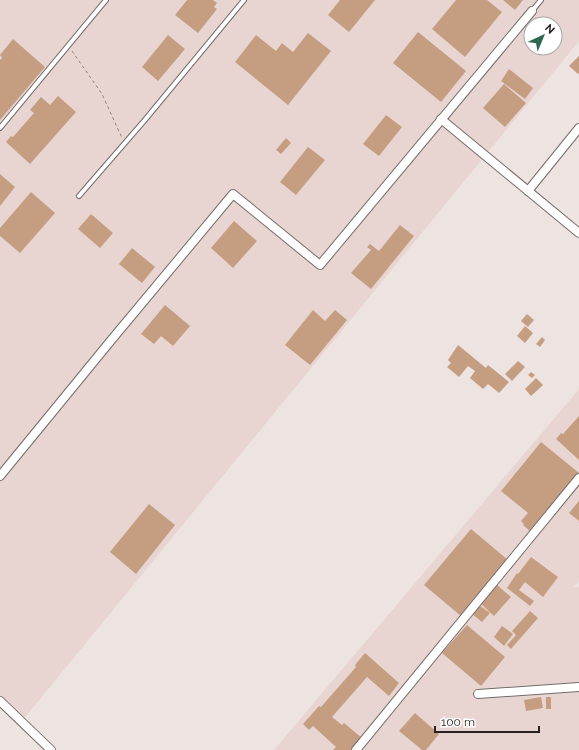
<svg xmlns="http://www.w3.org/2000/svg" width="579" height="750" viewBox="0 0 579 750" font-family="Raleway,sans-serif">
	<rect width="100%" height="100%" fill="#ede3e1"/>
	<g fill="#e8d5d1" fill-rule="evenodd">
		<path d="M0,0H579V41L22,721L4,712L0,707ZM531,24H555V48H531Z"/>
		<path d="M579,389V581L574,587H579V750H274Z"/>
	</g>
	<g fill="#c59e82">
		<path d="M187,0H213L217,3L214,7L217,9L198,33L175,15Z"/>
		<path d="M340,0H375L349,32L328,15Z"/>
		<path d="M456,0H487L502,12L465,57L432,29Z"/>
		<path d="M503,0H523L515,10Z"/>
		<path d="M418,32L466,71L441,102L393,63Z"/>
		<path d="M308,33L331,51L288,105L235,62L256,35L276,51L282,43L293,52Z"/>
		<path d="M168,35L185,49L158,81L142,67Z"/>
		<path d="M13,39L45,67L0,120V60L2,58L0,55Z"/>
		<path d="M579,56V73L578,74L569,66Z"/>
		<path d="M509,69L533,88L525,99L501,81Z"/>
		<path d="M504,84L526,103L505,127L483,108Z"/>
		<path d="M58,96L76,112L30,164L6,142L11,136L13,137L34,113L30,110L41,97L50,105Z"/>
		<path d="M386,115L402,127L379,156L363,144Z"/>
		<path d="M286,138L291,143L281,154L276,150Z"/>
		<path d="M308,147L325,160L296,195L280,182Z"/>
		<path d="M0,174L15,187L0,206Z"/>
		<path d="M31,192L55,213L20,253L0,236V228Z"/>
		<path d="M91,214L113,233L100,248L78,229Z"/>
		<path d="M234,221L257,241L233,268L211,248Z"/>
		<path d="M400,225L414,236L371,289L351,273L371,250L367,247L370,244L379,251Z"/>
		<path d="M132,248L155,267L142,283L119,264Z"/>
		<path d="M165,305L190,326L173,346L161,336L154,344L141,334Z"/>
		<path d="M313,310L325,321L335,310L347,320L310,365L285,345Z"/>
		<path d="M527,314L534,320L528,327L521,321Z"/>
		<path d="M525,326L533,333L525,343L517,336Z"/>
		<path d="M542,337L545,340L540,347L536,344Z"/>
		<path d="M458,345L486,368L488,365L509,382L499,393L488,384L483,389L470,378L475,371L468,366L459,377L447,367L451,363L448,360Z"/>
		<path d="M518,361L525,367L512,381L505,374Z"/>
		<path d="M531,372L535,375L532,378L528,375Z"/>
		<path d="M536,378L543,385L531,396L525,389Z"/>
		<path d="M579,416V460L556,439L561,433L563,434Z"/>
		<path d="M541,442L579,473L538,523L535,525L530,531L523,525L524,524L521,521L528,513L501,491Z"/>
		<path d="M579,501V521L569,513Z"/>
		<path d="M149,504L175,525L136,574L110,552Z"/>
		<path d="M471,529L508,560L461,616L424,585Z"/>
		<path d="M531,557L558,577L543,597L525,582L519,590L534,601L530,606L507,588L517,573L518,574Z"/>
		<path d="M497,585L511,597L494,616L480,603Z"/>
		<path d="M479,605L490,613L482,622L472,614Z"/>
		<path d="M530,611L538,618L511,649L507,645L516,635L512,631Z"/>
		<path d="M467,625L505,657L481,686L442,653Z"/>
		<path d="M502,626L513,634L504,646L494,637Z"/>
		<path d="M365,653L399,683L389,696L367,677L332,717L342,725L344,723L362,738L352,750H333L336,747L313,726L309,730L303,724L319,706L321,707L356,667L355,665Z"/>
		<path d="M541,697L543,708L526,711L524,700Z"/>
		<rect x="546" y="697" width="5" height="12"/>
		<path d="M415,713L439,734L426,750H422L399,731Z"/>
	</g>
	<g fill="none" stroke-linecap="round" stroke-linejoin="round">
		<defs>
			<g id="lane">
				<path d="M532,11L541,0"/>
				<path d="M0,128L106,0"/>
				<path d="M79,196L144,121L244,0"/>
			</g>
			<g id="street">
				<path d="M441,119L579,233"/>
				<path d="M528,191L579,128"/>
				<path d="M0,476L113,338L233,194L320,265L532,11"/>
				<path d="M478,694L579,687"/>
				<path d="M0,701L51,750"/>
				<path d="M356,750L579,478"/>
			</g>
		</defs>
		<use href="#lane" stroke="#756c6a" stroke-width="6"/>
		<use href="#street" stroke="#756c6a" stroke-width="10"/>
		<path stroke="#8a8382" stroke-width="1" stroke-dasharray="3 3" stroke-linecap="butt" d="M72,51L102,94L122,138"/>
		<use href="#lane" stroke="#fff" stroke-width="4"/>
		<use href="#street" stroke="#fff" stroke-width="8"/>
	</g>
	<g transform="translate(543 36) rotate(44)"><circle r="19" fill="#ffffff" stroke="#a8a7a6"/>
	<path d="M0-3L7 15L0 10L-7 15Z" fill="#2f6850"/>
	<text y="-6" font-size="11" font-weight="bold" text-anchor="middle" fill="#262221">N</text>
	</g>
	<path d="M435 726v6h104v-6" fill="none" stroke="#262221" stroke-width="2"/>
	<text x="441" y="726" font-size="12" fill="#262221" stroke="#ffffff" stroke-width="3" paint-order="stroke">100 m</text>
</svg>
